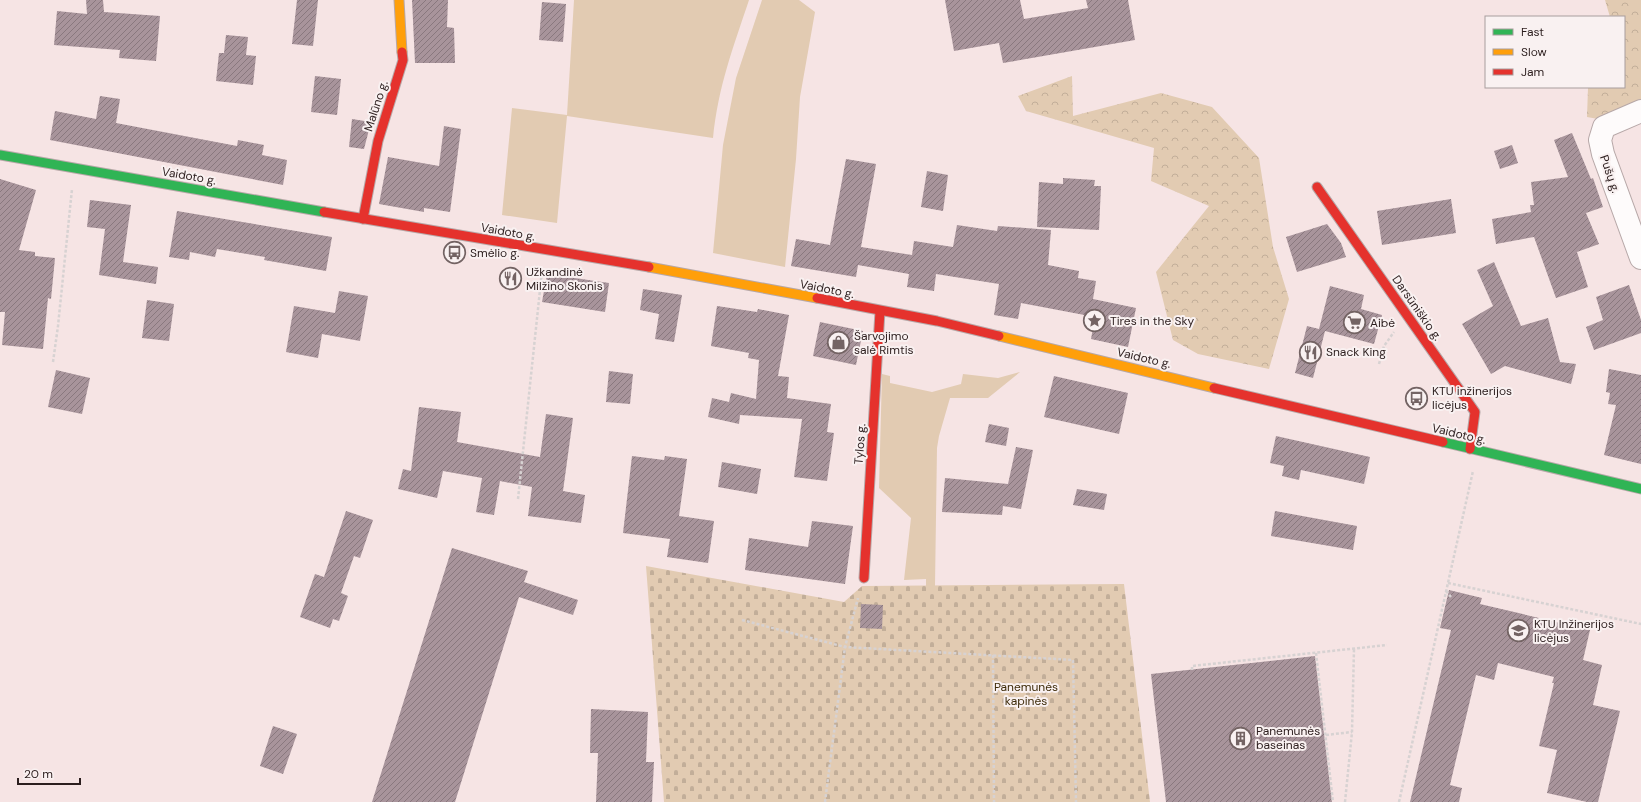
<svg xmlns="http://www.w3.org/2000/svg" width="1641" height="802" viewBox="0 0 1641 802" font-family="'DM Sans',sans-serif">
	<defs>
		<pattern id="forest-crowns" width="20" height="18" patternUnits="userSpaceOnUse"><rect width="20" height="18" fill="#e2cbb2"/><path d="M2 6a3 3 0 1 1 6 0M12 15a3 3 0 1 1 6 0" fill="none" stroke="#c2ae99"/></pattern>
		<pattern id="cemetery-stones" width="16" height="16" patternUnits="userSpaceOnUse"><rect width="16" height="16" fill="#e2cbb2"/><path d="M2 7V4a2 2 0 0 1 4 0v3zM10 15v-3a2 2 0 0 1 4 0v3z" fill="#c2ae99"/></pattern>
		<pattern id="building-hatch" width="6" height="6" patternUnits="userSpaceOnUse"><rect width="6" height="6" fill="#a8949b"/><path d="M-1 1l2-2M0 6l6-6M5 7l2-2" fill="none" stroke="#89787e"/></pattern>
	</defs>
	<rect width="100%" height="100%" fill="#f6e4e4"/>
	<g fill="#e2cbb2">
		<path d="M574,0H749C733,48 718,87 713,138L567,116L557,223L502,215L512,108L567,115Z"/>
		<path d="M762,0H799L815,12L800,97L796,159L785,267L713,253L723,145L736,78Z"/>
		<path d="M1020,372L988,398H950L939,436L937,448L935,586H926V579L904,580L911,518L879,488L882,374L890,376V383L932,392L961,384L963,374L998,378Z"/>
	</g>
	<g fill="url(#forest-crowns)">
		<path d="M1605,0H1641V104L1598,119L1587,117L1588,88L1591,87H1624V17H1610Z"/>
		<path d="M1072,76L1073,116L1161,93L1212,107L1259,158L1273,247L1289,299L1269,369L1198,354L1173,340L1156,272L1209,206L1151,181L1154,148L1026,111L1018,96Z"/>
	</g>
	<path fill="url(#cemetery-stones)" d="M646,566L844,602L862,586L1124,584L1150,802H664Z"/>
	<g fill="url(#building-hatch)">
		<path d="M86,0H103L104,12L160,16L156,61L119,58L120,50L54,45L57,11L87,14Z"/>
		<path d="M297,0H318L313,46L292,44Z"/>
		<path d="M412,0H448L447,27L454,28L455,63H415Z"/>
		<path d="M945,0H1020L1024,19L1088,8L1086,0H1128L1135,40L1003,63L999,43L954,51Z"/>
		<path d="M542,2L566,4L563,42L539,40Z"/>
		<path d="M226,35L248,37L246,55L256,56L253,85L216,81L219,53H224Z"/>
		<path d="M315,76L341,79L337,115L311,112Z"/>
		<path d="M100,96L120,99L116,123L237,146L238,140L264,145L262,155L287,160L283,185L50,140L55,111L96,119Z"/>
		<path d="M352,119L371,122L364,149L349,147Z"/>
		<path d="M444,126L461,129L450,212L424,208V212L379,204L388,157L439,166Z"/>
		<path d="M1572,133L1591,179L1593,178L1603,207L1586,213L1599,244L1577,252L1588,287L1556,298L1534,237L1496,244L1492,219L1531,212L1530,205H1534L1531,182L1568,177L1554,140Z"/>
		<path d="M1512,145L1518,163L1500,169L1494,151Z"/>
		<path d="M846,159L876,164L861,247L912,255L914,241L953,247L957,225L997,231L998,226L1051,230L1048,265L1079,271L1078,278L1096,281L1093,299L1136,308L1128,347L1091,339L1095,317L1021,303L1018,319L994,315L999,284L936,274L934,291L907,287L909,274L858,265L856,277L791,266L796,239L830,245Z"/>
		<path d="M927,171L948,175L943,211L921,207Z"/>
		<path d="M1063,178L1095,180L1094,186H1101L1099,230L1037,227L1039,182L1063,184Z"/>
		<path d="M0,179L36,190L19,250L35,252V256L55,258L51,299L48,298L43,349L2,345L5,312H0Z"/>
		<path d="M1451,199L1456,233L1382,245L1377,211Z"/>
		<path d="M90,200L131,205L123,262L158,267L156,284L99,275L105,229L87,227Z"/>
		<path d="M177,211L332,237L326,271L264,260L265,257L217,249L215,257L190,252L189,260L169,257Z"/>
		<path d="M1327,224L1341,243L1346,257L1297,272L1286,237Z"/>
		<path d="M1494,262L1521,326L1548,318L1560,362L1576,364L1571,384L1505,366L1491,374L1462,324L1493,306L1477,270Z"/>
		<path d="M547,274L609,283L605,312L542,302Z"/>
		<path d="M1629,285L1641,320V333L1594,350L1586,327L1603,320L1596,297Z"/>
		<path d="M1330,286L1364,295L1361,309L1382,315L1374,344L1325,331L1313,378L1295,373L1307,326L1319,329Z"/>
		<path d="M643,289L682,295L674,342L655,339L659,314L640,310Z"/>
		<path d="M339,291L368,296L360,341L322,334L318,358L286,352L294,306L335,313Z"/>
		<path d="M147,300L174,304L169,341L142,338Z"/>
		<path d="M717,306L757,312L758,309L789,315L778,376L789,377L787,398L831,404L827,432L834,433L827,481L794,477L802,419L740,415L739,424L708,417L712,398L729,402L731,393L756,399L759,360L748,358L749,353L711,346Z"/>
		<path d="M820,322L863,331L856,365L813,356Z"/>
		<path d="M1609,369L1641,375V464L1604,455L1616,405L1608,404L1610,393L1606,392Z"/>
		<path d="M56,370L90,378L82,414L48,407Z"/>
		<path d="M609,371L633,374L630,404L606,402Z"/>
		<path d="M1054,376L1128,393L1119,434L1044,417Z"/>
		<path d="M419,407L461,412L457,442L540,457L546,414L573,418L563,491L585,495L581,523L528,516L532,487L500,481L494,515L476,512L482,478L443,471L437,498L398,489L403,469L411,471Z"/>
		<path d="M989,424L1009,428L1006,446L985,442Z"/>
		<path d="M1276,436L1370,457L1364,484L1301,470L1299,480L1282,476L1284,466L1270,463Z"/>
		<path d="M1016,447L1033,450L1021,509L1003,506L1002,515L942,512L945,478L1008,484Z"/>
		<path d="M632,456L664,460L665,456L687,459L679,516L714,521L708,563L667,557L670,539L623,533Z"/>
		<path d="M722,462L761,469L757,494L718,487Z"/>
		<path d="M1077,489L1107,494L1104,510L1073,505Z"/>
		<path d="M346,511L373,520L360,558L354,556L341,593L348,596L339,621L333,619L330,628L300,617L315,574L324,577Z"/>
		<path d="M1275,511L1357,526L1353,550L1271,536Z"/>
		<path d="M812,521L853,526L845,584L745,570L749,538L808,547Z"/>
		<path d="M452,548L528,571L524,582L578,600L573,615L519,597L455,802H372Z"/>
		<path d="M1449,590L1482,598L1480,604L1590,630L1583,660L1602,665L1593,705L1620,711L1598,802H1587L1547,793L1557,750L1539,746L1554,683H1552L1554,677L1498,663L1494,680L1476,675L1450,785L1462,788L1459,802H1410L1451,630L1440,628Z"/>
		<path d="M861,604L883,605L882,629L860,628Z"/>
		<path d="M1315,656L1332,802H1166L1151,674Z"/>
		<path d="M591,709L648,712L646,762H654L652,802H596L598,753H590Z"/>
		<path d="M273,726L297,734L283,774L260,766Z"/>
	</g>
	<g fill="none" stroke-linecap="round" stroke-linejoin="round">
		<defs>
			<path id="street" d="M1641,111L1604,127L1600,140L1603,154L1641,258"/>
			<g id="fast">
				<path d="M0,155L324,212"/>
				<path d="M1443,442L1641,489"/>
			</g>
			<g id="slow">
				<path d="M399,0L402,52"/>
				<path d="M649,267L817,298"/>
				<path d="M999,336L1214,388"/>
			</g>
			<g id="jam">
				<path d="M1317,187L1475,412L1470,449"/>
				<path d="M324,212L649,267"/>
				<path d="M363,219L378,141L403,60L402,52"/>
				<path d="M817,298L937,321L999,336"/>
				<path d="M1214,388L1443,442"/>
				<path d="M864,578L880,311"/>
			</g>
		</defs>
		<use href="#street" stroke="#b7a8a8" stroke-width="24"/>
		<use href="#fast" stroke="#b7a8a8" stroke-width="11"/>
		<use href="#slow" stroke="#b7a8a8" stroke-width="11"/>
		<use href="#jam" stroke="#b7a8a8" stroke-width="11"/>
		<g stroke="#d7d2d2" stroke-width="2.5" stroke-dasharray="3 2" stroke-linecap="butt">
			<path d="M53,362L58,326L72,189"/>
			<path d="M1379,364L1384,346L1394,332"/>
			<path d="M518,499L542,271"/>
			<path d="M1448,583L1641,624"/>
			<path d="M1446,591L1451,597"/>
			<path d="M742,620L845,647L1073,660L1076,802"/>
			<path d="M1316,653L1333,802"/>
			<path d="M993,655L994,802"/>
			<path d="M1192,670V666L1387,645"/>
			<path d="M1326,735L1352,732"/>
			<path d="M825,802L845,647L858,598"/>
			<path d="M1345,802L1352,732L1354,649"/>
			<path d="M1399,802L1473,471"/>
		</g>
		<use href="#street" stroke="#fefbfb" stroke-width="22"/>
		<use href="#fast" stroke="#30b455" stroke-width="9"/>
		<use href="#slow" stroke="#ff9f0a" stroke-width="9"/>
		<use href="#jam" stroke="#e5322d" stroke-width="9"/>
	</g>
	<defs>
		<symbol id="bus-ring" viewBox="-11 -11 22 22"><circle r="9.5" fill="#f9f1f1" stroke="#736363" stroke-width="1.5"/><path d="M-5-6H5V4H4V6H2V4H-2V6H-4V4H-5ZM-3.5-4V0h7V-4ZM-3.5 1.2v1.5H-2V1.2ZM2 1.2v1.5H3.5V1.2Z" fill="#736363"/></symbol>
		<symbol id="restaurant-ring" viewBox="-11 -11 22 22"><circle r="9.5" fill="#f9f1f1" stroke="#736363" stroke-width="1.5"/><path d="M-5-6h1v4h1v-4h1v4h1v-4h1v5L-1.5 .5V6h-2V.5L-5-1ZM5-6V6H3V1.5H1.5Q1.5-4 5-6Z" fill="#736363"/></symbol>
		<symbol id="sight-ring" viewBox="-11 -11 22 22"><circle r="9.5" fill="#f9f1f1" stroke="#736363" stroke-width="1.5"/><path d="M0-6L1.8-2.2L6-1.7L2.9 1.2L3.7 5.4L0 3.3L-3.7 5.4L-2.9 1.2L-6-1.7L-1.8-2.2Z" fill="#736363"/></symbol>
		<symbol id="supermarket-ring" viewBox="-11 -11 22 22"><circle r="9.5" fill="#f9f1f1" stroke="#736363" stroke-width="1.5"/><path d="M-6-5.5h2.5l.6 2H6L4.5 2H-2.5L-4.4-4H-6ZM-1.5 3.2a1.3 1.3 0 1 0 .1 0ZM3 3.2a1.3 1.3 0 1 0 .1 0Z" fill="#736363"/></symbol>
		<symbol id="shop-ring" viewBox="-11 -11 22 22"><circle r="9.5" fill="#f9f1f1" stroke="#736363" stroke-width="1.5"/><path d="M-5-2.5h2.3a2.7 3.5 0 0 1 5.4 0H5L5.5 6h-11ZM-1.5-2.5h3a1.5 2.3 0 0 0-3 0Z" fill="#736363"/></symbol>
		<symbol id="school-ring" viewBox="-11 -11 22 22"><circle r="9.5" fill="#f9f1f1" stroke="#736363" stroke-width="1.5"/><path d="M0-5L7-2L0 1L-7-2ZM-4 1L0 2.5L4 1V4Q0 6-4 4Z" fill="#736363"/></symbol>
		<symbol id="building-ring" viewBox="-11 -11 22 22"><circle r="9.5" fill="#f9f1f1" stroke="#736363" stroke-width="1.5"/><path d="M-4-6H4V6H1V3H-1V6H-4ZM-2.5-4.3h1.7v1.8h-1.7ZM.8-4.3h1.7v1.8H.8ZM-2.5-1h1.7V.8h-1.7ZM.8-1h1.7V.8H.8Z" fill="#736363"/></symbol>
	</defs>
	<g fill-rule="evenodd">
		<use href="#bus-ring" x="442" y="240" width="25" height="25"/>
		<use href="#restaurant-ring" x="498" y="266" width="25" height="25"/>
		<use href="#sight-ring" x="1082" y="308" width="25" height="25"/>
		<use href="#supermarket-ring" x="1342" y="310" width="25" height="25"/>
		<use href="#shop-ring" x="826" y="330" width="25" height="25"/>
		<use href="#restaurant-ring" x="1298" y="340" width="25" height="25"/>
		<use href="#bus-ring" x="1404" y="386" width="25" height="25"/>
		<use href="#school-ring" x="1506" y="618" width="25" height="25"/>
		<use href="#building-ring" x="1228" y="726" width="25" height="25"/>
	</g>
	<g text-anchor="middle" stroke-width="4" stroke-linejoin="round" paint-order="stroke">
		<g font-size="12" fill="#2c1e1e" stroke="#f9f1f1">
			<text transform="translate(376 106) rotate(-72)" y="4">Malūno g.</text>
			<text transform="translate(1610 174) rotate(71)" y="4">Pušų g.</text>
			<text transform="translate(189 176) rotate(10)" y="4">Vaidoto g.</text>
			<text transform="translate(508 232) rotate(10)" y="4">Vaidoto g.</text>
			<text transform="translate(827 289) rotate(11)" y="4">Vaidoto g.</text>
			<text transform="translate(1417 308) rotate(55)" y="4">Darsūniškio g.</text>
			<text transform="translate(1144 358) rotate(13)" y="4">Vaidoto g.</text>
			<text transform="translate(1459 434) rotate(13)" y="4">Vaidoto g.</text>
			<text transform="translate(860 444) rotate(-86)" y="4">Tylos g.</text>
		</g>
		<g font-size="12" fill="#2c1e1e" stroke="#f9f1f1" text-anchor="start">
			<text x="470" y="257">Smėlio g.</text>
			<text x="526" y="276">Užkandinė<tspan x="526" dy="14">Milžino Skonis</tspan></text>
			<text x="1110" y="325">Tires in the Sky</text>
			<text x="1370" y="327">Aibė</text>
			<text x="854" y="340">Šarvojimo<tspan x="854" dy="14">salė Rimtis</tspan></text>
			<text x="1326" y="356">Snack King</text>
			<text x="1432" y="395">KTU inžinerijos<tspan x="1432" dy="14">licėjus</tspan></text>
			<text x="1534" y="628">KTU Inžinerijos<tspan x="1534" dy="14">licėjus</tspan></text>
			<text x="1256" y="735">Panemunės<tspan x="1256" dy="14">baseinas</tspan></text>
		</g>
		<g font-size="12" fill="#3f2d0b" stroke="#f9f1f1">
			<text x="1026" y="691">Panemunės<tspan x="1026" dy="14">kapinės</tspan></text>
		</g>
	</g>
	<rect x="1485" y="16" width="140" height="72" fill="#f9f1f1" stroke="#a79d9d"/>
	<rect x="1493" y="29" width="20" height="6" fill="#30b455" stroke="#a79d9d"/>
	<text x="1521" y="36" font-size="12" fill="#2c1e1e">Fast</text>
	<rect x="1493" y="49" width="20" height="6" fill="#ff9f0a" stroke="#a79d9d"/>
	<text x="1521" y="56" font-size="12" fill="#2c1e1e">Slow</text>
	<rect x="1493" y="69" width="20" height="6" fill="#e5322d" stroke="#a79d9d"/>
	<text x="1521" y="76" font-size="12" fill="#2c1e1e">Jam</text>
	<path d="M18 778v6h62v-6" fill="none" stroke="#2c1e1e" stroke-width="2"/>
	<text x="24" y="778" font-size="12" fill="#2c1e1e" stroke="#f9f1f1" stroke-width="3" paint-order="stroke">20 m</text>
</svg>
